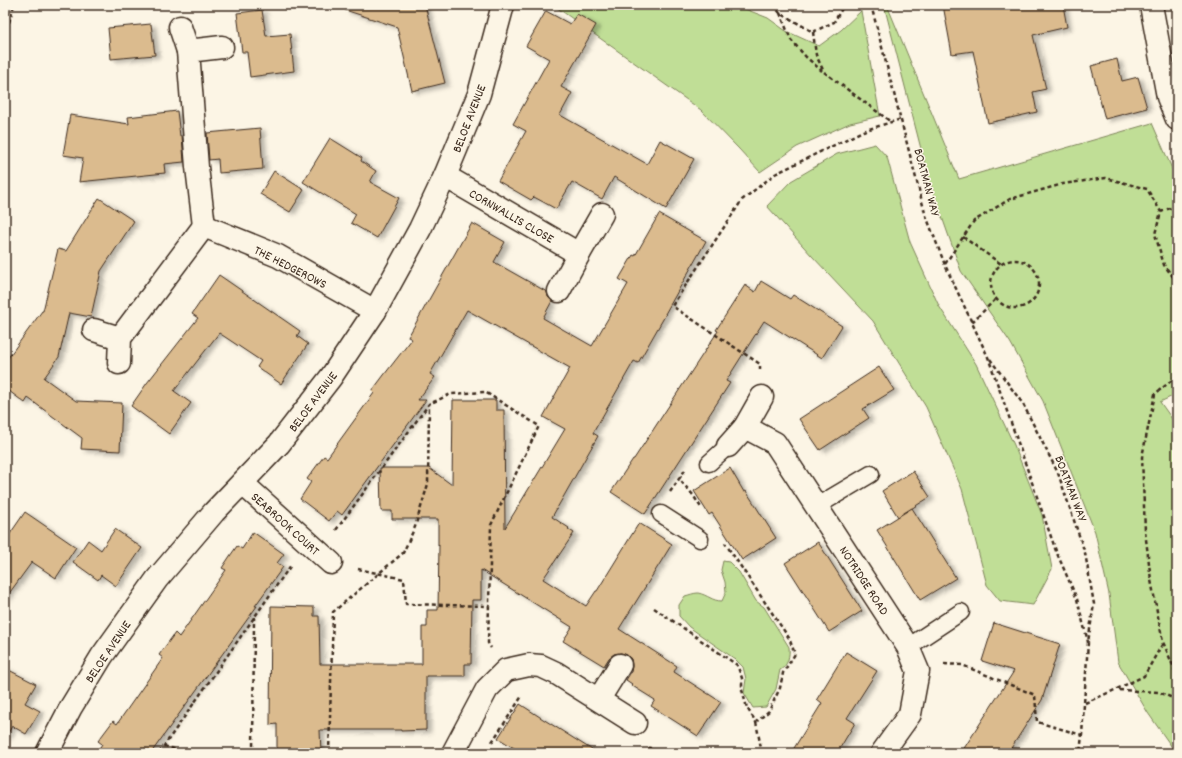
<svg xmlns="http://www.w3.org/2000/svg" width="1182" height="758" viewBox="0 0 1182 758" font-family="Dekko,sans-serif">
	<defs>
		<filter id="shadow"><feDropShadow dx="4.5" dy="2.5" stdDeviation="2" flood-color="#0004"/></filter>
	</defs>
	<rect width="100%" height="100%" fill="#fcf5e5"/>
	<filter id="ink" filterUnits="userSpaceOnUse"><feTurbulence type="fractalNoise" baseFrequency=".025" numOctaves="2"/><feDisplacementMap in="SourceGraphic" scale="8" xChannelSelector="R" yChannelSelector="G"/><feConvolveMatrix kernelMatrix="1 2 1 2 8 2 1 2 1" color-interpolation-filters="sRGB"/></filter>
	<g filter="url(#ink)">
		<g fill="#c0de96" stroke="#7e845a">
			<path d="M555,5H735L768,18L786,31L819,46L841,30L861,11L880,116L850,123L797,147L760,172L739,149L701,110L556,7Z"/>
			<path d="M884,5H887L959,179L1152,123L1177,180V394L1160,402L1177,426V753H1176L1148,713L1118,662L1109,594L1095,532L1043,401L1010,342L961,271L929,180Z"/>
			<path d="M875,144L887,157L910,242L939,306L976,364L1014,445L1042,515L1052,569L1033,605L1000,601L987,585L962,489L926,407L873,321L812,256L767,206L791,181L837,154Z"/>
			<path d="M723,561L729,562L739,572L756,601L764,607L789,647C790,655 788,666 780,670L776,689L766,707L753,708L744,693L746,679L743,667L735,659L689,627L679,616V605L685,596C689,595 694,593 698,593C708,595 712,601 722,601L726,592L725,582L721,570Z"/>
		</g>
		<g fill="#dbbb8e" stroke="#3b2a1e" filter="url(#shadow)">
			<path d="M346,5H425L445,83L412,91L397,27L345,10Z"/>
			<path d="M943,5H1063L1067,27L1033,35L1046,89L1033,92L1037,112L988,123L973,51L952,54Z"/>
			<path d="M262,10L266,36L290,34L294,71L250,77L247,52H242L237,13Z"/>
			<path d="M546,11L570,24L577,14L596,25L561,87L572,93L560,115L647,164L660,140L694,159L666,209L614,177L602,199L572,182L556,209L534,197L531,200L498,181L526,131L513,124L549,59L526,46Z"/>
			<path d="M151,24L155,55L111,59L108,28Z"/>
			<path d="M1117,59L1122,81L1138,77L1147,108L1105,119L1091,66Z"/>
			<path d="M177,111L180,136H182L184,162L164,164L165,173L79,182L83,158L63,155L70,115L129,124L128,117Z"/>
			<path d="M260,128L263,169L219,173L218,159L209,160L207,133Z"/>
			<path d="M330,138L362,158L361,161L376,171L370,182L399,198L377,238L351,223L356,214L303,182Z"/>
			<path d="M274,171L304,190L290,212L260,194Z"/>
			<path d="M99,198L134,221L101,271L91,317L69,313L59,357L44,378L76,401L122,403L120,451L81,449L82,438L28,398L25,403L5,388V362L42,311H43L58,249L66,251Z"/>
			<path d="M659,214L706,241L665,314H666L638,363L634,361L593,433L598,436L552,517L569,528L568,529L574,533L543,579L586,606L596,591H597L639,523L672,544L619,629L677,666L674,672L721,702L698,736L651,706L655,700L631,685L632,684L626,680L631,672L632,666L631,659L627,655L621,653L614,654L609,658L604,666L563,641L572,627L481,570V600H472L471,664H465V676H426V730L401,731V730H320L321,753H277V724L270,725L271,606L314,607V616H319L320,664H422V627H427V610H438L439,545L438,546V519H392V511H381L380,468H429L452,485L453,400H496V410H504L505,528L565,429L543,417L570,368L467,310L430,374L435,377L418,400H426L342,515L337,511L329,521L300,499L311,482L307,479L324,456L327,458L374,393L372,391L384,375L412,339L408,337L472,223L505,242L494,262L547,292L548,297L552,301L543,318L592,346L628,284L619,279L633,255L635,256Z"/>
			<path d="M219,275L300,331L297,336L308,344L281,384L257,367L261,361L219,333L174,391L191,403L169,434L131,406L147,383L198,318L192,314Z"/>
			<path d="M761,281L790,299L793,295L842,326L822,358L764,321L726,381L730,383L645,514L611,492L633,459H634L718,331L716,330L745,285L755,292Z"/>
			<path d="M879,367L894,390L863,409L869,418L820,450L799,419Z"/>
			<path d="M730,468L744,492L746,491L776,538L742,560L712,513L709,515L694,491Z"/>
			<path d="M913,471L930,497L898,517L882,491Z"/>
			<path d="M912,508L956,578L920,600L877,530Z"/>
			<path d="M25,512L76,547L56,578L32,562L5,599V541Z"/>
			<path d="M115,529L142,548L116,586L101,575L98,580L73,562L88,540L101,550Z"/>
			<path d="M253,532L284,554L277,563L283,567L255,606H257L151,753H96L102,744L98,741L113,721L117,724L163,658L159,655L175,633L179,637L226,570L222,568L230,556L237,546L242,549Z"/>
			<path d="M818,542L862,611L829,632L785,563Z"/>
			<path d="M994,623L1060,644L1042,700L1008,753H961L1014,671L982,661Z"/>
			<path d="M846,652L877,671L847,718L855,723L837,753H791L822,703L817,699Z"/>
			<path d="M5,668L36,684L25,703L40,711L26,734L12,726L5,739Z"/>
			<path d="M520,704L543,719L597,753H522L498,738Z"/>
		</g>
		<g fill="none" stroke-linecap="round" stroke-linejoin="round">
			<defs>
				<g id="lane">
					<path d="M709,463L728,446"/>
					<path d="M817,506L871,474"/>
					<path d="M661,514L700,539"/>
					<path d="M908,647L961,612"/>
				</g>
				<g id="street">
					<path d="M1151,5L1168,97L1177,119"/>
					<path d="M180,27L188,51"/>
					<path d="M445,176L579,254L559,291"/>
					<path d="M204,226L197,167L188,51L222,47"/>
					<path d="M579,254L602,214"/>
					<path d="M94,330L120,338"/>
					<path d="M119,363L120,338L204,226L278,256L375,311"/>
					<path d="M745,427L762,397"/>
					<path d="M728,446L745,427L775,443L908,647L918,671L910,714L882,753"/>
					<path d="M242,483L331,563"/>
					<path d="M599,699L620,665"/>
					<path d="M47,753L71,707L102,656L157,579L214,512L279,444L331,377L375,311L420,229L445,176L479,94L503,5"/>
					<path d="M453,753L487,689L506,670L529,665L541,666L556,673L635,723"/>
				</g>
			</defs>
			<use href="#lane" stroke="#3b2a1e" stroke-width="19"/>
			<use href="#street" stroke="#3b2a1e" stroke-width="25"/>
			<g stroke="#3b2a1e" stroke-width="2.5" stroke-dasharray="4 3" stroke-linecap="butt">
				<path d="M773,5L780,13L813,32L834,22L844,5"/>
				<path d="M871,5L925,213L945,265L988,357L1056,551L1077,599L1088,642"/>
				<path d="M780,13L791,40L806,57L822,71"/>
				<path d="M813,32L816,55L824,72L891,122"/>
				<path d="M5,36L14,5"/>
				<path d="M1177,205L1161,212L1155,234L1164,265L1177,282"/>
				<path d="M963,237L1001,264"/>
				<circle cx="1015" cy="284" r="24"/>
				<path d="M945,264L974,221L1010,199L1063,184L1106,178L1147,189L1161,212"/>
				<path d="M972,322L996,299"/>
				<path d="M990,359L1023,404L1058,473L1085,553L1094,604L1088,642L1082,735L1080,753"/>
				<path d="M760,370V364L672,306L742,200L775,174L863,131L901,119"/>
				<path d="M1177,376L1155,394L1142,457L1145,531L1151,580L1160,627L1163,642L1177,675"/>
				<path d="M685,470L679,479L693,495L702,509"/>
				<path d="M670,492L679,479"/>
				<path d="M336,530L429,404L451,394L485,392L539,426L491,525L488,643L491,648"/>
				<path d="M358,569L404,579L406,604L489,606"/>
				<path d="M654,608L737,665L742,678V690L747,708L756,722L769,711L780,688L783,673L795,654L789,638L725,543"/>
				<path d="M944,664L962,665L1035,695L1037,722L1082,735"/>
				<path d="M1119,690L1159,692L1177,700"/>
				<path d="M1085,703L1117,689L1144,676L1163,643"/>
				<path d="M756,722L761,748L758,753"/>
				<path d="M492,742L522,696"/>
				<path d="M164,746L187,753"/>
				<path d="M649,747L653,753"/>
				<path d="M159,753L291,565"/>
				<path d="M253,753L254,617"/>
				<path d="M329,753L333,612L403,553L415,527L428,484L429,405"/>
			</g>
			<use href="#lane" stroke="#fcf5e5" stroke-width="16"/>
			<use href="#street" stroke="#fcf5e5" stroke-width="22"/>
		</g>
	</g>
	<g text-anchor="middle" stroke-width="3" stroke-linejoin="round" paint-order="stroke">
		<g font-size="13" fill="#3b2a1e" stroke="#fcf5e5">
			<text transform="translate(468 118) rotate(-69)" y="5">BELOE AVENUE</text>
			<text transform="translate(928 182) rotate(75)" y="5">BOATMAN WAY</text>
			<text transform="translate(512 215) rotate(30)" y="5">CORNWALLIS CLOSE</text>
			<text transform="translate(291 266) rotate(27)" y="5">THE HEDGEROWS</text>
			<text transform="translate(312 401) rotate(-53)" y="5">BELOE AVENUE</text>
			<text transform="translate(1072 488) rotate(69)" y="5">BOATMAN WAY</text>
			<text transform="translate(286 523) rotate(42)" y="5">SEABROOK COURT</text>
			<text transform="translate(865 580) rotate(57)" y="5">NOTRIDGE ROAD</text>
			<text transform="translate(107 651) rotate(-56)" y="5">BELOE AVENUE</text>
		</g>
	</g>
	<rect width="1182" height="758" fill="none" stroke="#fcf5e5" stroke-width="20"/>
	<rect x="10" y="10" width="1162" height="738" fill="none" stroke="#3b2a1e" stroke-width="1.5" filter="url(#ink)"/>
</svg>
